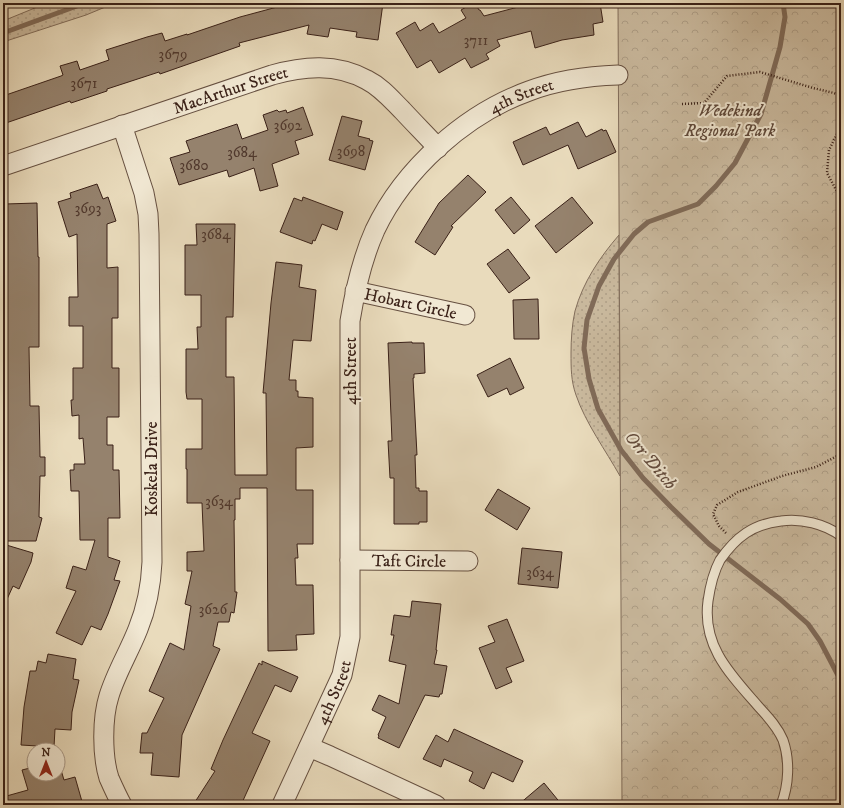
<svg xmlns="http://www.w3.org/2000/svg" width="844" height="808" viewBox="0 0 844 808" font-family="'IM FELL DW Pica',serif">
	<defs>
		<pattern id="grass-dots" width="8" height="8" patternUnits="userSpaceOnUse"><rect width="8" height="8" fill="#cbbba0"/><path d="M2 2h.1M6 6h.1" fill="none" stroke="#afa089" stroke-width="1.8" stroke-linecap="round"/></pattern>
		<pattern id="park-crowns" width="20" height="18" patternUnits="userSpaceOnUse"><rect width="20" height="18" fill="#cbbba0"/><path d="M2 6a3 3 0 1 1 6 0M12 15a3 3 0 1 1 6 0" fill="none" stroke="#afa089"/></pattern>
	</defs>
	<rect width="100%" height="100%" fill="#e9dbbc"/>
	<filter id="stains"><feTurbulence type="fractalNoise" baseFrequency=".005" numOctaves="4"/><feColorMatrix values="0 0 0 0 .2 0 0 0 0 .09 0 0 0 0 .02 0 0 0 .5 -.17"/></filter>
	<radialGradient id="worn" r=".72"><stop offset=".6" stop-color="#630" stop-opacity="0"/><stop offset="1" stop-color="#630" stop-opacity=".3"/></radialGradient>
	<g fill="url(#grass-dots)" stroke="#826e5c">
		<path d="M47,3H115L86,15L3,42V21Z"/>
		<path d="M619,235L620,476C606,451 585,422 576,395C571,381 571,368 571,353C571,340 572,324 575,311C583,282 600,257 619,235Z"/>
	</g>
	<path fill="url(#park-crowns)" stroke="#826e5c" d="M618,3H841V805H622Z"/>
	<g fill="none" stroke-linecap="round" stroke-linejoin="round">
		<g stroke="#806b59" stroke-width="5">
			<path d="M783,3L785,17L780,47L761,114L735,163L716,186L698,204L648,222L634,234L614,259L599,286L587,320L584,348L589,379L598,409L621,450L643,478L671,507L709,544L780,599L808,624L820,641L841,681"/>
			<path d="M3,33L85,3"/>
		</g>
	</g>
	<g fill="#95826d" stroke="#3a2118">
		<path d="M292,3H383L378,40L356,37L357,32L330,28L328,37L307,34L309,25L239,43L240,46L160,74L159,72L107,89V91L71,103L70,101L3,124V96L61,76L63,75L60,66L77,61L80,70L109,60L106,50L147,37L162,33L165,41L187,34V35L240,17Z"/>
		<path d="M473,3H475L479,10H480L484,16L522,6V3H600L603,22L593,24L594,35L562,40L535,48L531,31L497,40L500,46L486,54L489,59L471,68L465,58L439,73L431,60L417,68L396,33L415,22L420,31L433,23L439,33L466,18L461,10Z"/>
		<path d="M303,107L313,135L295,141L299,154L272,164L278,186L260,191L254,168L229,177L227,170L179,185L170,158L190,152L186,141L237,124L242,139L268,130L263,115L277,110L279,112L286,110L287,113Z"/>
		<path d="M342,116L362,121L358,136L370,139L369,140L373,141L365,170L329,160Z"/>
		<path d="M578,122L586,137L602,129L603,131L606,130L616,152L578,169L568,145L523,165L513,142L546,127L550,135Z"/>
		<path d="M468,175L486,192L451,226L453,227L435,255L415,242L439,203Z"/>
		<path d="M97,184L103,199L108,197L116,221L107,224V268L118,267V318H112V368H119V417H107V445H113V470H119L120,518H108V557L120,561L114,580L120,581L108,614L101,630L91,626L82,645L56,633L76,591L66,588L73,566L86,570L95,540H80L79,491H71L70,470H74V464H85L83,438L79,439V415L72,416L71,400H73V368H83V326H69V297H78L77,234L69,237L58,202L71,198L70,193Z"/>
		<path d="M303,197L343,212L337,230L322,224L315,241L313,240L312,244L280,232L294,198L302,201Z"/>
		<path d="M511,197L530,220L514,234L495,210Z"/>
		<path d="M572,197L593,223L556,253L535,226Z"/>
		<path d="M37,203L38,257H39V347H29L30,406H39L40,456V457H45V476H40L39,517L42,518L36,541H3V519L7,503V475H3V427H7L6,396H3V327H6V297H3V224H5V204Z"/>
		<path d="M196,224H235L233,317H226V377H234L235,475H267L266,393H263L271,303L276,262L302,265L299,287L316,290L311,341L293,340L289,380H296V391H298V397L313,398V447L296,448V490H313V544H297L298,558H295L296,585H313L314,634L296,635L297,650L268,651L267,488H240V499H235V520H234L235,592H237L234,613L231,612L229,622H218L213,646L220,649L182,735L179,777L151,775L153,753H140L142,733H147L164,698L149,691L170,643L184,650L191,606L185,604L192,571H187V552L204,551L202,503H187V469H186V449H202V399H187L186,392V349H198L197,327H201V295H185V245H197Z"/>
		<path d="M508,249L530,278L509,293L487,264Z"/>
		<path d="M538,299L539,339H514L513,300Z"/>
		<path d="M412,342V343H424L425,373L414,374V378H413L417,455H415L416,488H419V491H427V522H419V524H394V478H390L388,441H392L388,343Z"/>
		<path d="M510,358L524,388L510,395L507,388L488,397L477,375Z"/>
		<path d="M498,489L530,508L517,530L485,510Z"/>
		<path d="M3,544L33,553L31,562L19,589L13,586L3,608Z"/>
		<path d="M522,548L562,552L558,588L518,584Z"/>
		<path d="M412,601L441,604L436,650H437L434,664L447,666L442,694H440L439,697L425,695L399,748L378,738L379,736L378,735L386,717L372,710L379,695L399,704L406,665L389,661L394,635H391L394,615L410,617Z"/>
		<path d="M507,619L524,661L506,668L512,682L496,689L479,648L495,642L488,626Z"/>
		<path d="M48,654L76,659L73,679L79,680L72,712L71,730L55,729L54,747L21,745L24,707L30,671H36L38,661L46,663Z"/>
		<path d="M262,661L298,677L291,692L275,685L252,733L270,741L241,805H193L215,771L211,769L223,740L259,663L262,665Z"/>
		<path d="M454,729L523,761L513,782L492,772L484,789L469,781L473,772L444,759L441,767L423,759L436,735L448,742Z"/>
		<path d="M58,760L64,780L75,777L83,805H3V797L28,790L22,770L34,767V774H58Z"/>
		<path d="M544,783L562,805H518Z"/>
	</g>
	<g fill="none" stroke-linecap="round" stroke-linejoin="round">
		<defs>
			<path id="lane" d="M781,805C789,785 790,760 783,740C777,726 767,716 758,706C730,674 702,646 708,601C710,587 713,573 720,560C736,537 753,524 781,521C801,518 825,524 841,536"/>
			<g id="street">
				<path id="s1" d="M3,166L272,75C304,66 336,63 367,80C381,87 391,99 402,110C414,123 426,135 438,148"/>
				<path id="s2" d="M355,291L465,315"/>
				<path id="s3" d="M350,560L468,561"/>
				<path d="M309,747L330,756L436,805"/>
				<path d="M122,805C117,796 113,787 109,778C102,756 102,718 109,696C116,673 129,652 138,629C147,607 151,585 152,562L149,234L148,214L144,193L122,125"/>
				<path id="s4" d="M282,805L342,675L350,637V321C355,290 362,259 375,230C404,169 465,114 529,91C558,80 588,76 618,75"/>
			</g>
		</defs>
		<use href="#lane" stroke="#665041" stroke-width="11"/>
		<use href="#street" stroke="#665041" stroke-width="21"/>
		<g stroke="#3a2118" stroke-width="2.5" stroke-dasharray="1 2" stroke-linecap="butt">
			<path d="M682,104L704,103L727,76L760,72L813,88L834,93L841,96"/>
			<path d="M841,126L829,150L827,173L841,199"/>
			<path d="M726,533L719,526L713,514L717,505L738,492L782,476L816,467L841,454"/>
		</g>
		<use href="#lane" stroke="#f1e8d3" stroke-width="9"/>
		<use href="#street" stroke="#f1e8d3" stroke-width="19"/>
	</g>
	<g text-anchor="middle" stroke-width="4" stroke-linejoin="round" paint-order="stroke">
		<g font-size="15" fill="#51392d">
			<text x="476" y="45">3711</text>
			<text x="173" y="59">3679</text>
			<text x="84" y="88">3671</text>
			<text x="288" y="130">3692</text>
			<text x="351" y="156">3698</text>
			<text x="242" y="157">3684</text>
			<text x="194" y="170">3680</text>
			<text x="88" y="213">3693</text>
			<text x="216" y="239">3684</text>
			<text x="219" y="506">3634</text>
			<text x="540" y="577">3634</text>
			<text x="213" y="614">3626</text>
		</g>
		<g font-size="17" fill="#3a2118" stroke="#f1e8d3">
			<text dy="6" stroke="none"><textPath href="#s1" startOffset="240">MacArthur Street</textPath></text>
			<text dy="6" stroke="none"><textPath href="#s4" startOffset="796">4th Street</textPath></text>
			<text dy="6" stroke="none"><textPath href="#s2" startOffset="57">Hobart Circle</textPath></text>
			<text transform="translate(350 371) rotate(-90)" y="6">4th Street</text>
			<text transform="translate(151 469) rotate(-90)" y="6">Koskela Drive</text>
			<text dy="6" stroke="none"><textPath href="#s3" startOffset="59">Taft Circle</textPath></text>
			<text dy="6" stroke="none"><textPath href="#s4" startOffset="124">4th Street</textPath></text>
		</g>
		<g font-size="17" font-style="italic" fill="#5e483a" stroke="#f1e8d3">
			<text x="730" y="116">Wedekind<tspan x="730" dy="20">Regional Park</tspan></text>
		</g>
		<g font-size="18" font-style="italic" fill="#634c3e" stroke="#f1e8d3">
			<text transform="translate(651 460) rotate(50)" y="6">Orr Ditch</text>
		</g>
	</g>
	<rect width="844" height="808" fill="none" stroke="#e9dbbc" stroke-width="16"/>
	<rect x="4" y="4" width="836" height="800" fill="none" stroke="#3a2118" stroke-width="2"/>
	<rect x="8" y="8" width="828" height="792" fill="none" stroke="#3a2118"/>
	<g transform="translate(46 762)"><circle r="19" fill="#f1e8d3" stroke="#a89888"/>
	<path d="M0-3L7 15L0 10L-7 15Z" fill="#8f2418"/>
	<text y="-6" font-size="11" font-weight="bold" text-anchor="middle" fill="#3a2118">N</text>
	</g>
	<rect width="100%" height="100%" filter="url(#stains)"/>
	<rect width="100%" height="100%" fill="url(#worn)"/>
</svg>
